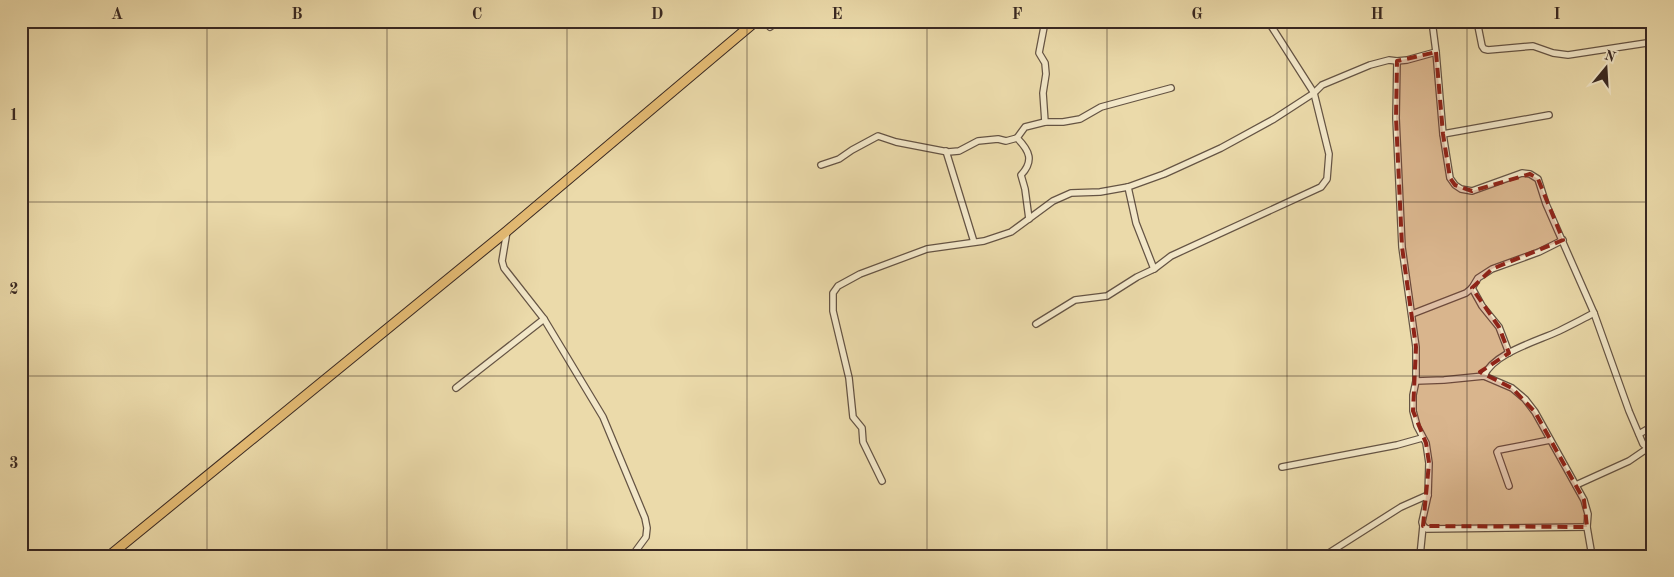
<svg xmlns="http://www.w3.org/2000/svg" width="1674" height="577" viewBox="0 0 1674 577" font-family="'Old Standard TT',serif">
	<rect width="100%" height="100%" fill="#ebdaaa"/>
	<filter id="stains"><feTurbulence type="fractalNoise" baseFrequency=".004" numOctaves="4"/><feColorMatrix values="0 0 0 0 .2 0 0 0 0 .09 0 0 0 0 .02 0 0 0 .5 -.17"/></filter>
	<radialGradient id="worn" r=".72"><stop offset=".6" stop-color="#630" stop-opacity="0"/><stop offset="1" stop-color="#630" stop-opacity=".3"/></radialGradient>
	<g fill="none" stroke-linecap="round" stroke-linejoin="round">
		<defs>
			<g id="minor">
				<path d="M1040,21L1044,27L1039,53L1045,63L1046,74L1043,93L1045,122"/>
				<path d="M1432,21L1436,52L1443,134L1450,178L1455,185L1461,189L1472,191L1522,173L1530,174L1538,179L1546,204L1594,313L1629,411L1643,444L1648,448L1653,449"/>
				<path d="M1477,21L1482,46L1484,49L1488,50L1533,46L1553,53L1568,55L1653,42"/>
				<path d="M770,27L778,21"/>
				<path d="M1397,61L1396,118L1402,247L1416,347V381L1413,395V411L1417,426L1426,443L1429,463L1428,495L1422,522L1423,526L1427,529L1587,527"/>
				<path d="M1443,134L1549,115"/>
				<path d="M946,151L974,242"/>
				<path d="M821,165L839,159L852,150L878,136L896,142L948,152L959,151L978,141L998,139L1006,141L1017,138"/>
				<path d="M1128,187L1136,223L1154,269"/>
				<path d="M1029,219L1025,189L1021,175C1034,161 1030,151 1017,138L1025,127L1045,122H1063L1080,119L1101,107L1171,88"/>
				<path d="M507,231L502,261L504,268L544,319L603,417L645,518L647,528L646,537L632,556"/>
				<path d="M1472,288L1482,306L1499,327L1509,353"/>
				<path d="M1412,314L1466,293L1472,288L1478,278L1492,269L1539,252L1563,240"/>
				<path d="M1036,324L1075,300L1107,296L1137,277L1154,269L1171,256L1321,187L1327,179L1329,154L1314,93L1268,21"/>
				<path d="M1484,376C1493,353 1538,341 1559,331C1571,325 1583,319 1594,313"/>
				<path d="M1416,381L1444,380L1484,376L1512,388L1525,399L1535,412L1584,500L1588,514L1587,527L1592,556"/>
				<path d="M456,388L544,319"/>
				<path d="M1639,434L1653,426"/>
				<path d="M1282,467L1397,445L1422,438"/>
				<path d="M882,481L863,442L862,428L853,417L849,378L833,311V293L838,286L860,274L927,249L984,241L1011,232L1053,201L1071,193L1100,192L1128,187L1164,174L1221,148L1274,119L1314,93L1322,85L1370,65L1389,60L1397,61L1407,60L1436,52"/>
				<path d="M1576,485L1629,461L1648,448"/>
				<path d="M1509,486L1497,452L1499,450L1550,440"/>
				<path d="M1324,556L1401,507L1428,495"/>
				<path d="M1420,556L1423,526"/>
			</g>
			<path id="primary" d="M109,556L507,231L756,21"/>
		</defs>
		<use href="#minor" stroke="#655444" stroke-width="8"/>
		<use href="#primary" stroke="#382822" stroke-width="11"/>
		<use href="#minor" stroke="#f2e7c8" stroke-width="5.5"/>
		<use href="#primary" stroke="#e6bd75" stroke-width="9"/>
	</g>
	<path fill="#8f2418" fill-opacity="0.2" stroke="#8f2418" stroke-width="4" stroke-dasharray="10 6" stroke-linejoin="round" d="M1436,52L1443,134L1450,178L1455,185L1472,191L1530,174L1538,179L1563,240L1492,269L1472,288L1499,327L1509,353L1480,372L1512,388L1535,412L1584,500L1587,527L1423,526L1429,463L1426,443L1413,411L1416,347L1402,247L1396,118L1397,61Z"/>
	<path fill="none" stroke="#382822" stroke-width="1" stroke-opacity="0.55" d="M207,21V556M387,21V556M567,21V556M747,21V556M927,21V556M1107,21V556M1287,21V556M1467,21V556M21,202H1653M21,376H1653"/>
	<rect width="1674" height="577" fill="none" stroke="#ebdaaa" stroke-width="55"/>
	<g transform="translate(1606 68) rotate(18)" stroke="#f2e7c8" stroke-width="4" paint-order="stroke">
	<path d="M0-4L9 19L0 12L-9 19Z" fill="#382822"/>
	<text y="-8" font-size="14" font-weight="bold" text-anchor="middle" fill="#382822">N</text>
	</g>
	<rect x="28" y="28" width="1618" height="522" fill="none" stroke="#382822" stroke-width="2"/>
	<g font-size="16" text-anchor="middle" font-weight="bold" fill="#382822">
		<text x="117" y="19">A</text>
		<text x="297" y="19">B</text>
		<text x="477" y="19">C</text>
		<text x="657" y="19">D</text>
		<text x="837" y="19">E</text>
		<text x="1017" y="19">F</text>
		<text x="1197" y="19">G</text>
		<text x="1377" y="19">H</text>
		<text x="1557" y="19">I</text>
		<text x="14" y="120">1</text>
		<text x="14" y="294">2</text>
		<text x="14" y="468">3</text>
	</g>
	<rect width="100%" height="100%" filter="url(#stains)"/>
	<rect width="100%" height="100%" fill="url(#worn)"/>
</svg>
